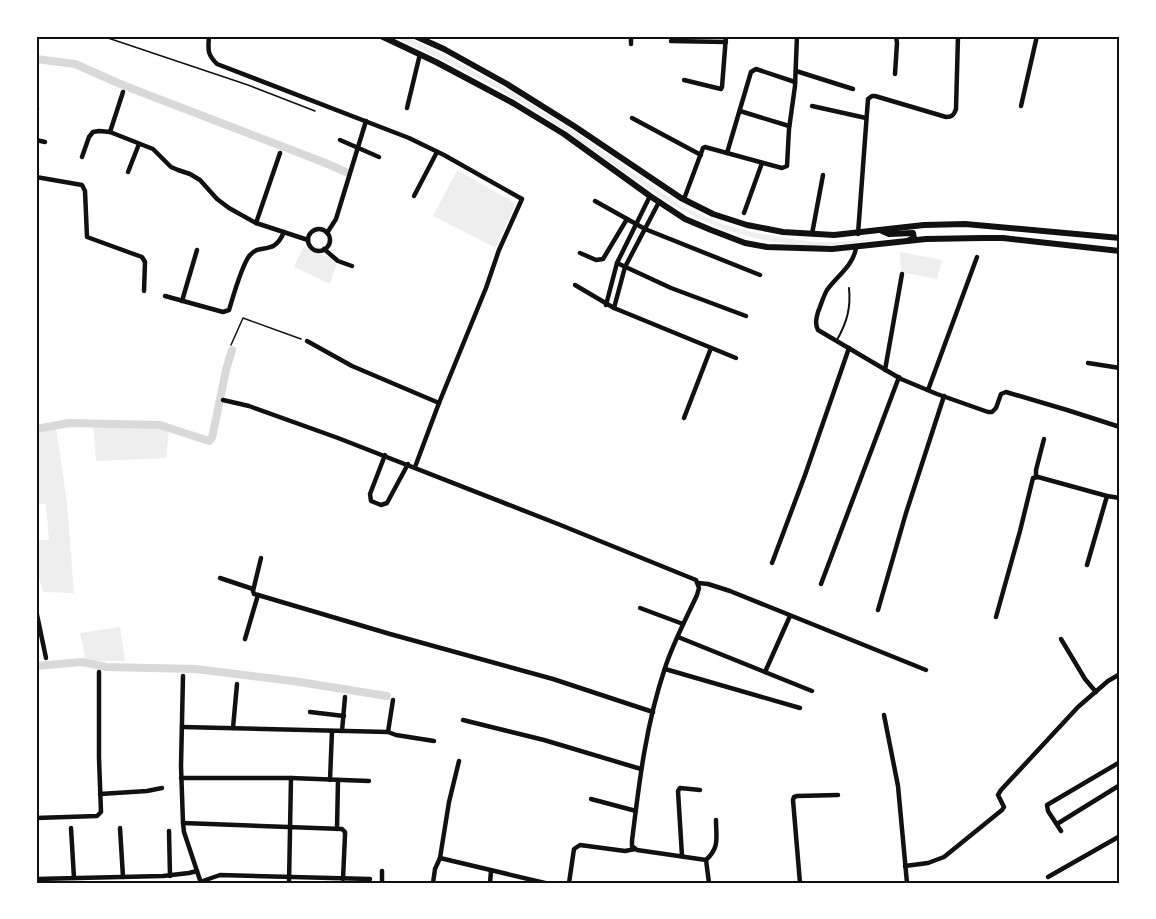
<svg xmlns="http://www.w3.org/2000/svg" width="1156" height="919" viewBox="0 0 1156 919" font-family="Inter,sans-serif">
	<rect width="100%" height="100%" fill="#fff"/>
	<g fill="#eee">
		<path d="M391,36H403L422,44L453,60L506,89L571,129L681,206L719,223L742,230L778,237L815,242H833L880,239C859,242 837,246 816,246C769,245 718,231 677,207C665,201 654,192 642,184C615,166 587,146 560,127C507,92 450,62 391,36Z"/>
		<path d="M457,170L510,200L515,205L496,248L433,216Z"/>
		<path d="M304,246L318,253L338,259L330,284L294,267Z"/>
		<path d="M900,252L942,260L937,279L901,272Z"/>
		<path d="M93,426L163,428L169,430L166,458L96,461Z"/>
		<path d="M56,427L67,503L74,593L43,592L36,570V540H49L46,504H36V431Z"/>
		<path d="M120,627L125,661H86L80,633Z"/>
	</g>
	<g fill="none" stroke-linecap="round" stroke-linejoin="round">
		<g stroke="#d9d9d9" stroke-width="8">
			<path d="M36,59L75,64L125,86L323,162L346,172"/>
			<path d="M36,429L69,423L160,425L209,441L212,438L226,370L232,350"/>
			<path d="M36,666L82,662L106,667L196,669L293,681L387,696"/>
		</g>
		<g stroke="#111" stroke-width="1.5">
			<path d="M102,36L248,85L315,111"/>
			<path d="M231,345L243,318L301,339"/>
		</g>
		<path stroke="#111" stroke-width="2" d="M837,340C847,322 851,308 849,288"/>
		<g stroke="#111" stroke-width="4.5">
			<path d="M209,36C208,50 207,54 217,64L409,138L444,155L522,199L499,250L486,288L439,403L415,467"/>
			<path d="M631,36V44"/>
			<path d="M671,41L726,42"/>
			<path d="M796,71L853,89"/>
			<path d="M895,74L897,43L896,36"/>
			<path d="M684,80L721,89L722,87L726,36"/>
			<path d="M812,106L866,118"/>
			<path d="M1021,106L1037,36"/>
			<path d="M407,108L420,54"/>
			<path d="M36,109H37"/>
			<path d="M740,111L789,126"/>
			<path d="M632,118L701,155"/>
			<path d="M110,132L123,92"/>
			<path d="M36,140L45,142"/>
			<path d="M340,140L379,157"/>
			<path d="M727,153L751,72L756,69L795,82"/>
			<path d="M82,157L89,137L93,132L99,131L110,132L153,149L171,167L178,170L190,174L200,180L217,199L229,208L256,223L308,240"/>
			<path d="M128,172L139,144"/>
			<path d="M36,177L82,185L85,191L87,237L142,257L145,262L144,291"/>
			<path d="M414,196L437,152"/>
			<path d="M684,199L703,148L705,147L782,168L787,166L789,129L795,86L797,36"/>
			<path d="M595,201L645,229L760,275"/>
			<path d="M744,213L762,163"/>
			<path d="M256,223L280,153"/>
			<circle cx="319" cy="240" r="11"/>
			<path d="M327,233L336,219L366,121"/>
			<path d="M812,234L823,175"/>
			<path d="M858,234L868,99L872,96H875L946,117C952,117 954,115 956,109L958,36"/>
			<path d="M856,248C853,266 837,276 827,290C823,297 821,305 818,312C816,319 815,324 818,330L901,379L937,394L988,412H992L996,408L1001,394L1006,392L1067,410L1120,427"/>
			<path d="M324,249L338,261L352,266"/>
			<path d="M580,253L596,260L603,259L627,219"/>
			<path d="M617,263L671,288L746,316"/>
			<path d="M575,285L614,308L736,358"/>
			<path d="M165,296L223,312L229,310C233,297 242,264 250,255C262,242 273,257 284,232"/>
			<path d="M182,301L197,250"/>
			<path d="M606,305L617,263L650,196"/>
			<path d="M614,308L625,267L659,202"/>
			<path d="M307,341L352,366L439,403"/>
			<path d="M1088,363L1120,368"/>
			<path d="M885,370L902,274"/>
			<path d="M928,390L977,257"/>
			<path d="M223,400L249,406L338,438L558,524L696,580L699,588L697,595C686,619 673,643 665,668C646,724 639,783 632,841V846L637,850L706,860L709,883"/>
			<path d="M684,418L711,348"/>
			<path d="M385,455L370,494L371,501L381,505L387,503L408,464"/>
			<path d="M1036,477V470L1044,439"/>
			<path d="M261,558L253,591L254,594L258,595L390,634L553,679L653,712"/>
			<path d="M772,563L805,475L849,348"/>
			<path d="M1087,565L1107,496"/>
			<path d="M220,578L253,589"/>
			<path d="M698,583L708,584L730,591L926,670"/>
			<path d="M821,584L899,377"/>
			<path d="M640,608L683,624"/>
			<path d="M36,610L46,658"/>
			<path d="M878,610L906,513L944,396"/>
			<path d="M996,617L1020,531L1033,478L1038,477L1107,496L1120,498"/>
			<path d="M678,637L812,691"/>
			<path d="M245,639L258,595"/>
			<path d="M1061,639L1085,679L1096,692"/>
			<path d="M665,669L800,708"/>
			<path d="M765,672L790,616"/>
			<path d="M183,676L181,766L183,823L184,832L201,883"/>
			<path d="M310,712L344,716"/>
			<path d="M884,715L898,786L907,883"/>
			<path d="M463,720L544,740L641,769"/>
			<path d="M182,727L388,732L396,735L434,741"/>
			<path d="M233,728L237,684"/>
			<path d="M342,731L345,697"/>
			<path d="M388,732L393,700"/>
			<path d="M459,761L449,802L440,858L545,883"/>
			<path d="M181,778H291L369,781"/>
			<path d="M330,780L332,731"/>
			<path d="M100,794L147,791L162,788"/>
			<path d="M591,799L636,811"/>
			<path d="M36,818L97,816L101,812L99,758V672"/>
			<path d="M183,823L342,829L345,832V835L343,879"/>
			<path d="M1057,824L1120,785"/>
			<path d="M71,828L74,878"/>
			<path d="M120,828L123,877"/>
			<path d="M337,829L338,780"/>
			<path d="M169,831L170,876"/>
			<path d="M1061,831L1048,811L1047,805L1120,762"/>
			<path d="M682,856L678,791L680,788L700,790"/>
			<path d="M706,860C720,847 716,838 716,820"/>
			<path d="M905,866L928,863L944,857L1002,810L1004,807L998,795L1001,790L1078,707L1108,681L1120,674"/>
			<path d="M1048,877L1120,836"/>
			<path d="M36,879L163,876L189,873L197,871"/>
			<path d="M200,882L220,875L370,879"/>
			<path d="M289,883L291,778"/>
			<path d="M382,883V871"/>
			<path d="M433,883L435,869L440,858"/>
			<path d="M490,883L491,871"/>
			<path d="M569,883L574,849L580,845L625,851L635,849"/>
			<path d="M800,883L793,800L794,797L797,796L838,795"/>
		</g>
		<path stroke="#111" stroke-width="5" d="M1117,36L1120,37"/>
		<g stroke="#111" stroke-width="6">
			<path d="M381,36L436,62L513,103L564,134L650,196L685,219L711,230L745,243L767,247L832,249L926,239L982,238H1003L1120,251"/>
			<path d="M415,36L444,49L507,84L574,126L681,198L713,214L747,225L783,232L834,235L924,225L965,224L1120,238"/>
			<path d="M882,231L889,234L913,233L914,238L907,241"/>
		</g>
	</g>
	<rect width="1156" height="919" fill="none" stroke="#ffffff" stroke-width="75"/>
	<rect x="38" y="38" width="1080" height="844" fill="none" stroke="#111" stroke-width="2"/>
</svg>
